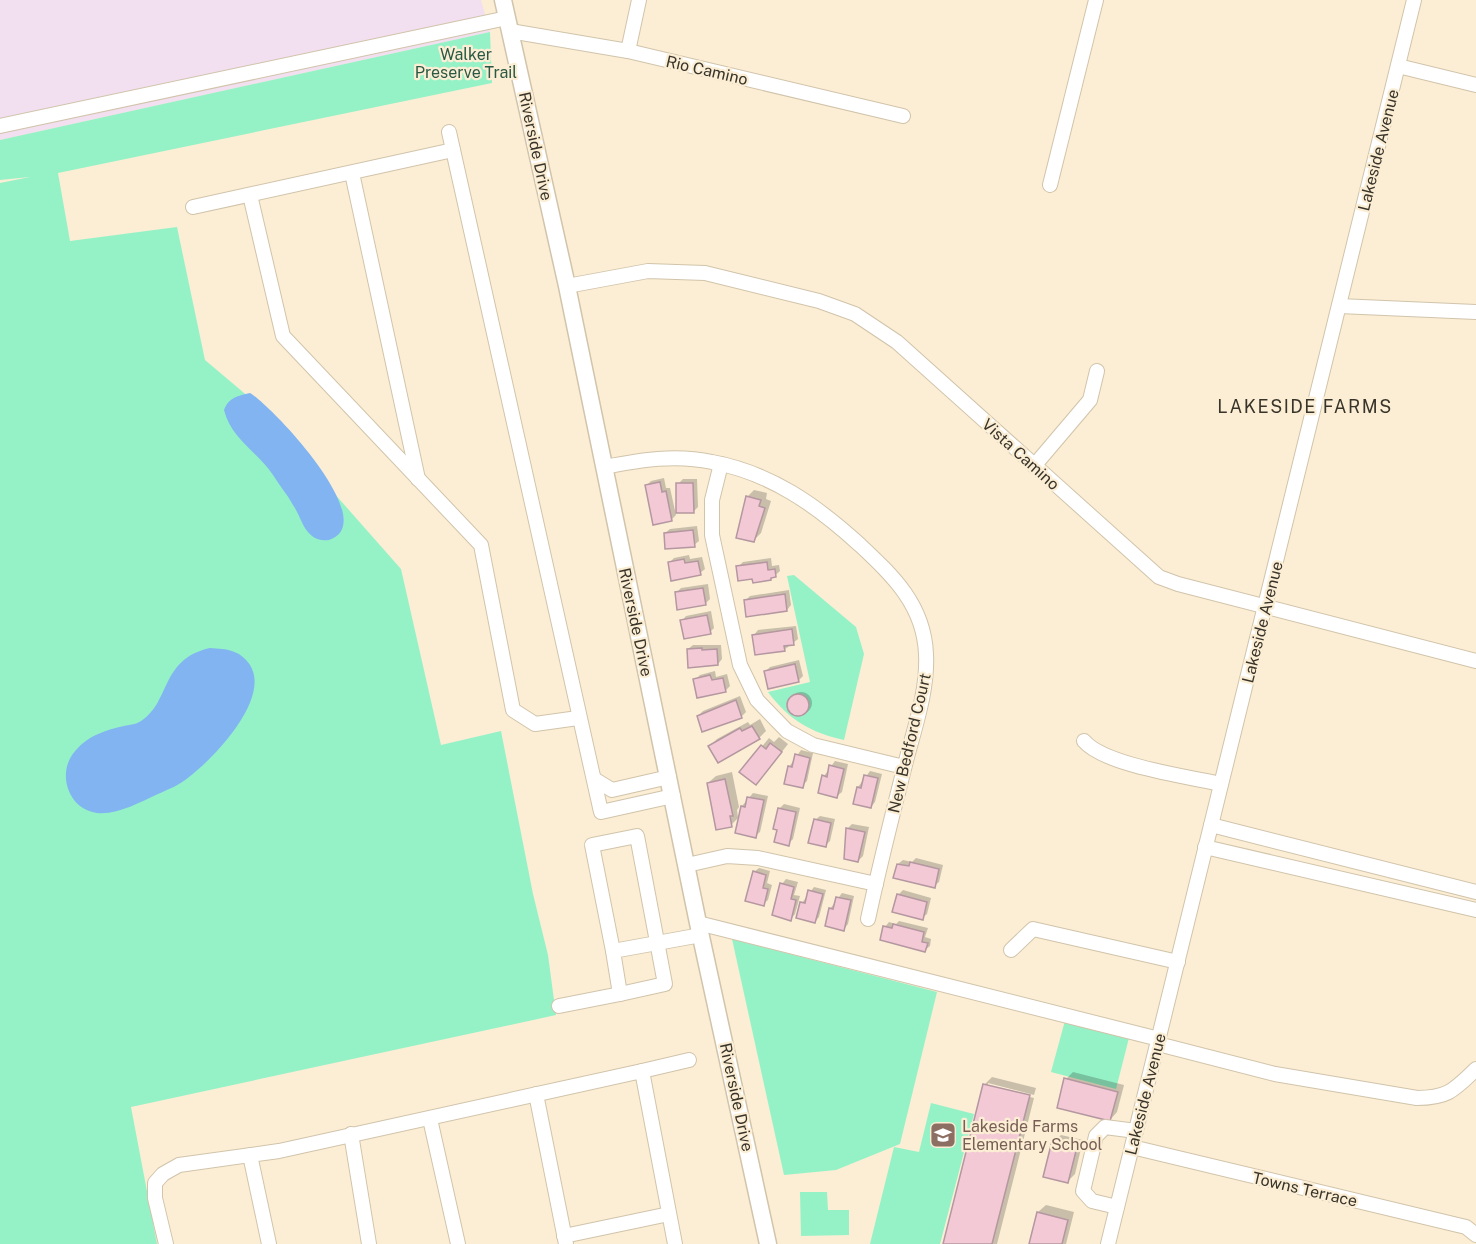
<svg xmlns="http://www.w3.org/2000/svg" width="1476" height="1244" viewBox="0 0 1476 1244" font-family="'Public Sans',sans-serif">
	<rect width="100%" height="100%" fill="#fbeed4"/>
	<path fill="#f2dfef" d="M0,0H481L490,32L0,140Z"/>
	<g fill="#95f2c7">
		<path d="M490,32L492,83L58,173L70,241L177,227L205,360L250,398L401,569L441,745L501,731L533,894L548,955L556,1015L131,1107L157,1244H0V183L30,177L0,180V140Z"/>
		<path d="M794,575L856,627L864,654L844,740C811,733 788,719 768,692L810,682L787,576Z"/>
		<path d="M732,939L937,992L900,1144L836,1170L784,1175Z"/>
		<path d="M1066,1017L1130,1034L1116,1089L1051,1072Z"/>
		<path d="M931,1103L974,1114L940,1244H870L894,1147L919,1152Z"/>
		<path d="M800,1192H827L828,1210H849V1235L801,1236Z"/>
	</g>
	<g fill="#82b4f1">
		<path d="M250,393C272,406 383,523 329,540C323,541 317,540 312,536C302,528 300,515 293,505C287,494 279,485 273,475C257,451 231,439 224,410C229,397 238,396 250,393Z"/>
		<path d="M210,648C227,649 240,650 250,665C271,698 215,757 189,777C180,785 169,789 158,794C140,802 118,815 97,813C67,809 56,771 76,750C89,735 106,730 124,726C129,725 137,724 141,721C171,702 160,659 210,648Z"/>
	</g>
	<g fill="#0003">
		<path d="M664,478L666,488H670L676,515L671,520L647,485L651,481Z"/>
		<path d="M683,479H697L698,507L693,512L678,484Z"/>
		<path d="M754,490L767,493L766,499L771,501L761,533L754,540L747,497Z"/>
		<path d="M697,526L699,541L694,545L665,533L670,529Z"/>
		<path d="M689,555L690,559L702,557L705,569L700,573L669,563L674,558Z"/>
		<path d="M771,558L772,566L779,565L780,571L771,579L738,567L743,562Z"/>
		<path d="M708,584L710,599L705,604L676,593L681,588Z"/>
		<path d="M789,590L791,605L787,610L745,601L750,596Z"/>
		<path d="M711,611L714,628L710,632L682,621L686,616Z"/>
		<path d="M796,626L798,639L784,650L754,635L758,630Z"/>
		<path d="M693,645H721L722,659L718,664L688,649Z"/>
		<path d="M799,660L803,676L798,681L765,672L770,667Z"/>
		<path d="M715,671L716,677L727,674L730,686L725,691L695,680L700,675Z"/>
		<circle cx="801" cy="703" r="11"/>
		<path d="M740,696L746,712L741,717L698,716L703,711Z"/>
		<path d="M760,719L766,731L759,738L710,746L717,739L748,722L750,725Z"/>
		<path d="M779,737L788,744L763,776L741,772L769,738L774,742Z"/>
		<path d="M801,750L813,753L807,781L802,786L789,767Z"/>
		<path d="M835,761L848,764L842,792L837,796L824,776Z"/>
		<path d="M870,771L882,774L875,802L871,807L858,787Z"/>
		<path d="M732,772L739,807L737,810L738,818L731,825L708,783L716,776Z"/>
		<path d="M753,793L768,796L760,832L755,836L736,832L742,806Z"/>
		<path d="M784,804L800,808L793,839L788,844L779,809Z"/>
		<path d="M820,816L835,819L830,841L825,846L815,820Z"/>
		<path d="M852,824L869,827L863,856L858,861L848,828Z"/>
		<path d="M916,858L943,865L939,882L934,886L898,864L903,860L912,862Z"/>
		<path d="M759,868L770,871L767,883L772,885L768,900L763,904L754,872Z"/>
		<path d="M786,879L798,882L794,895L800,896L795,914L791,919L782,884Z"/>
		<path d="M814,887L826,890L819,917L815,922L802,903Z"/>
		<path d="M903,890L931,898L927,914L922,918L898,895Z"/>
		<path d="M842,893L854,896L848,924L844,929L830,909Z"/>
		<path d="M899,921L928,928L925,937L931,939L930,946L925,950L885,927L889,922L896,924Z"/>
		<path d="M1073,1072L1124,1085L1117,1112L1110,1120L1066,1079Z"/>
		<path d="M992,1077L1036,1088L1034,1095L988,1083V1086L1034,1098L997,1244H945L985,1084Z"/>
		<path d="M1061,1135L1083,1140L1075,1174L1068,1181L1053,1142Z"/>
		<path d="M1046,1205L1074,1212L1066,1244H1030L1038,1212Z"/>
	</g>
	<g fill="#f4c9d6" stroke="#b497a0" stroke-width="1.5">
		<path d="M660,482L662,492L666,491L672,521L653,525L645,485Z"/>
		<path d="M676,483H693L694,513H676Z"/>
		<path d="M746,496L761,500L759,506L765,508L754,542L736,538Z"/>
		<path d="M693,530L695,547L665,549L664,533Z"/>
		<path d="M684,559L685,563L698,561L701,575L671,581L668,562Z"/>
		<path d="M767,562L768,570L775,569L776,577L771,578V580L753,583L752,579L738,581L736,566Z"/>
		<path d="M703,588L706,605L677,610L675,592Z"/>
		<path d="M785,594L787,611L746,617L744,600Z"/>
		<path d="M707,615L711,634L684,639L680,620Z"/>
		<path d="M792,629L794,645L784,646L785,651L755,655L752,635Z"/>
		<path d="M702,648V650L717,649L718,665L688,668L687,649Z"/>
		<path d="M795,664L799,682L768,689L764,671Z"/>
		<path d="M710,675L712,680L723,678L726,692L697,698L693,679Z"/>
		<circle cx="798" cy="705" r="11"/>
		<path d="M736,700L742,718L702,732L697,716Z"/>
		<path d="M752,726L760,739L718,763L708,746L740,728L742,731Z"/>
		<path d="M770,743L782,752L756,785L739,772L761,745L766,749Z"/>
		<path d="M795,754L810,758L803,788L784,784L788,766L792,767Z"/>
		<path d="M829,765L844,769L837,798L818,793L822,775L827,777Z"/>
		<path d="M864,775L878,778L871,808L853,804L857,787L861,788Z"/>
		<path d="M725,779L733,816H730L732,827L716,830L707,783Z"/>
		<path d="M747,797L764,800L756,838L735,833L741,806L745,807Z"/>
		<path d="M778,808L796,812L789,846L774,842L777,830L773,829Z"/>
		<path d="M814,819L831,823L826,847L808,843Z"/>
		<path d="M846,828L865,832L858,862L844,859Z"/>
		<path d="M910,862L939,869L935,888L893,878L897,864L909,866Z"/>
		<path d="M753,871L766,875L763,888L768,889L764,906L745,901Z"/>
		<path d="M780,883L794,887L791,899L796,900L791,921L772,915Z"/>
		<path d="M808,890L823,894L815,923L796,918L800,902L805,903Z"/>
		<path d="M897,894L927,902L923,920L892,912Z"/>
		<path d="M836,897L851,900L844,931L825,926L829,908L833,909Z"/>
		<path d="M893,924L924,932L922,942L928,943L925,952L880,940L883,926L892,928Z"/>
		<path d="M1064,1078L1118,1092L1110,1121L1057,1108Z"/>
		<path d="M983,1084L1030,1095L992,1244H943Z"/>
		<path d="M1052,1141L1077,1147L1068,1183L1043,1177Z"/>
		<path d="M1037,1212L1068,1220L1062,1244H1029Z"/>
	</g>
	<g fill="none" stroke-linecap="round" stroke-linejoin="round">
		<defs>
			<g id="minor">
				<path d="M510,31L628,51L903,116"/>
				<path d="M628,51L639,0"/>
				<path d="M1398,66L1476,85"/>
				<path d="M0,126L507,18"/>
				<path d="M449,132L601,812L673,796"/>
				<path d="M352,173L418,479"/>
				<path d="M1050,185L1096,0"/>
				<path d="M250,195L283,336L481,545L513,710L535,724L578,718"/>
				<path d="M193,207L453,150"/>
				<path d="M567,286L648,271L705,273L819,301L855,314L897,342L1159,577L1178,584L1476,661"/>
				<path d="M1339,306L1476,312"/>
				<path d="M721,464L712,500V535L740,665L757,700L787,731L813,745L904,767"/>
				<path d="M1034,466L1090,400L1097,371"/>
				<path d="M604,467C641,460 675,454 712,462C771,473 816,505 860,545C893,576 924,605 926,654C928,691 914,729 905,765C892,816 879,868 868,919"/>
				<path d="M1084,741C1104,765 1189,777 1221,784"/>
				<path d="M594,779L612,790L669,777"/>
				<path d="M1211,825L1476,892"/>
				<path d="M1205,847L1476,910"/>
				<path d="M687,865L727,856L758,858L876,884"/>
				<path d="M698,923L1159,1039"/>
				<path d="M1011,950L1033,929L1178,962"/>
				<path d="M613,951L592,845L637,836L665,984L620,994"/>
				<path d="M559,1006L620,994L613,951L701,935"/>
				<path d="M1158,1044L1275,1074L1417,1098C1448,1098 1454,1090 1476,1069"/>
				<path d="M642,1071L689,1060"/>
				<path d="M536,1094L566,1244"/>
				<path d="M430,1119L458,1244"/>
				<path d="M351,1134L369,1244"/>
				<path d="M1132,1147L1466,1227L1476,1235"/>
				<path d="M250,1155L269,1244"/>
				<path d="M1117,1207L1092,1201L1083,1191L1096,1136L1105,1127L1136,1131"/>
				<path d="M564,1236L669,1214"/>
				<path d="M166,1244L155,1198V1183L163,1174L179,1165L279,1151L642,1071L675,1244"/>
				<path d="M1108,1244L1414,0"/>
			</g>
			<path id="major" d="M503,0L567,286L698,923L768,1244"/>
		</defs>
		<use href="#minor" stroke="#d1c4ab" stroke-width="16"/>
		<use href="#major" stroke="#d1c4ab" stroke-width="19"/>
		<use href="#minor" stroke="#fff" stroke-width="14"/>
		<use href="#major" stroke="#fff" stroke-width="16"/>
	</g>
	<defs>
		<symbol id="school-square" viewBox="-11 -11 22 22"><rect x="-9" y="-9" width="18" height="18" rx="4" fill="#8d6e63" stroke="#fbeed4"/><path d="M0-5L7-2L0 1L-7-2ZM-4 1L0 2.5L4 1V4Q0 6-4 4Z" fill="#fff"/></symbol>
	</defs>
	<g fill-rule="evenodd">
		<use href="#school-square" x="928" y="1120" width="30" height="30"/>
	</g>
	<g text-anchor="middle" stroke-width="4.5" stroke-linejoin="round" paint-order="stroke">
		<g font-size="16" fill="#295944" stroke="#fbeed4">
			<text x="466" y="60">Walker<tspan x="466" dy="18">Preserve Trail</tspan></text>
		</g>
		<g font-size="16" fill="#39342a" stroke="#fbeed4">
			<text transform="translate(707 70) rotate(13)" y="6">Rio Camino</text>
			<text transform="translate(536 146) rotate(78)" y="6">Riverside Drive</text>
			<text transform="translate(1378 150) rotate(-76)" y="6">Lakeside Avenue</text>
			<text transform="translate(1021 454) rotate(42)" y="6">Vista Camino</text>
			<text transform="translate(636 622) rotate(78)" y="6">Riverside Drive</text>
			<text transform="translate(1262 622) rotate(-76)" y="6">Lakeside Avenue</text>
			<text transform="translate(909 743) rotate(-77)" y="6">New Bedford Court</text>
			<text transform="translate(1145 1094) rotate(-76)" y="6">Lakeside Avenue</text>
			<text transform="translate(737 1097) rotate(78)" y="6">Riverside Drive</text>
			<text transform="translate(1305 1189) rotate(13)" y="6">Towns Terrace</text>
		</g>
		<g font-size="16" fill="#785e54" stroke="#fbeed4" text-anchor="start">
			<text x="962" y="1132">Lakeside Farms<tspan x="962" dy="18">Elementary School</tspan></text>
		</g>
		<g font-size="18" letter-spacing="1.5" fill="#39342a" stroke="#fbeed4">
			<text x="1305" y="413">LAKESIDE FARMS</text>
		</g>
	</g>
</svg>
